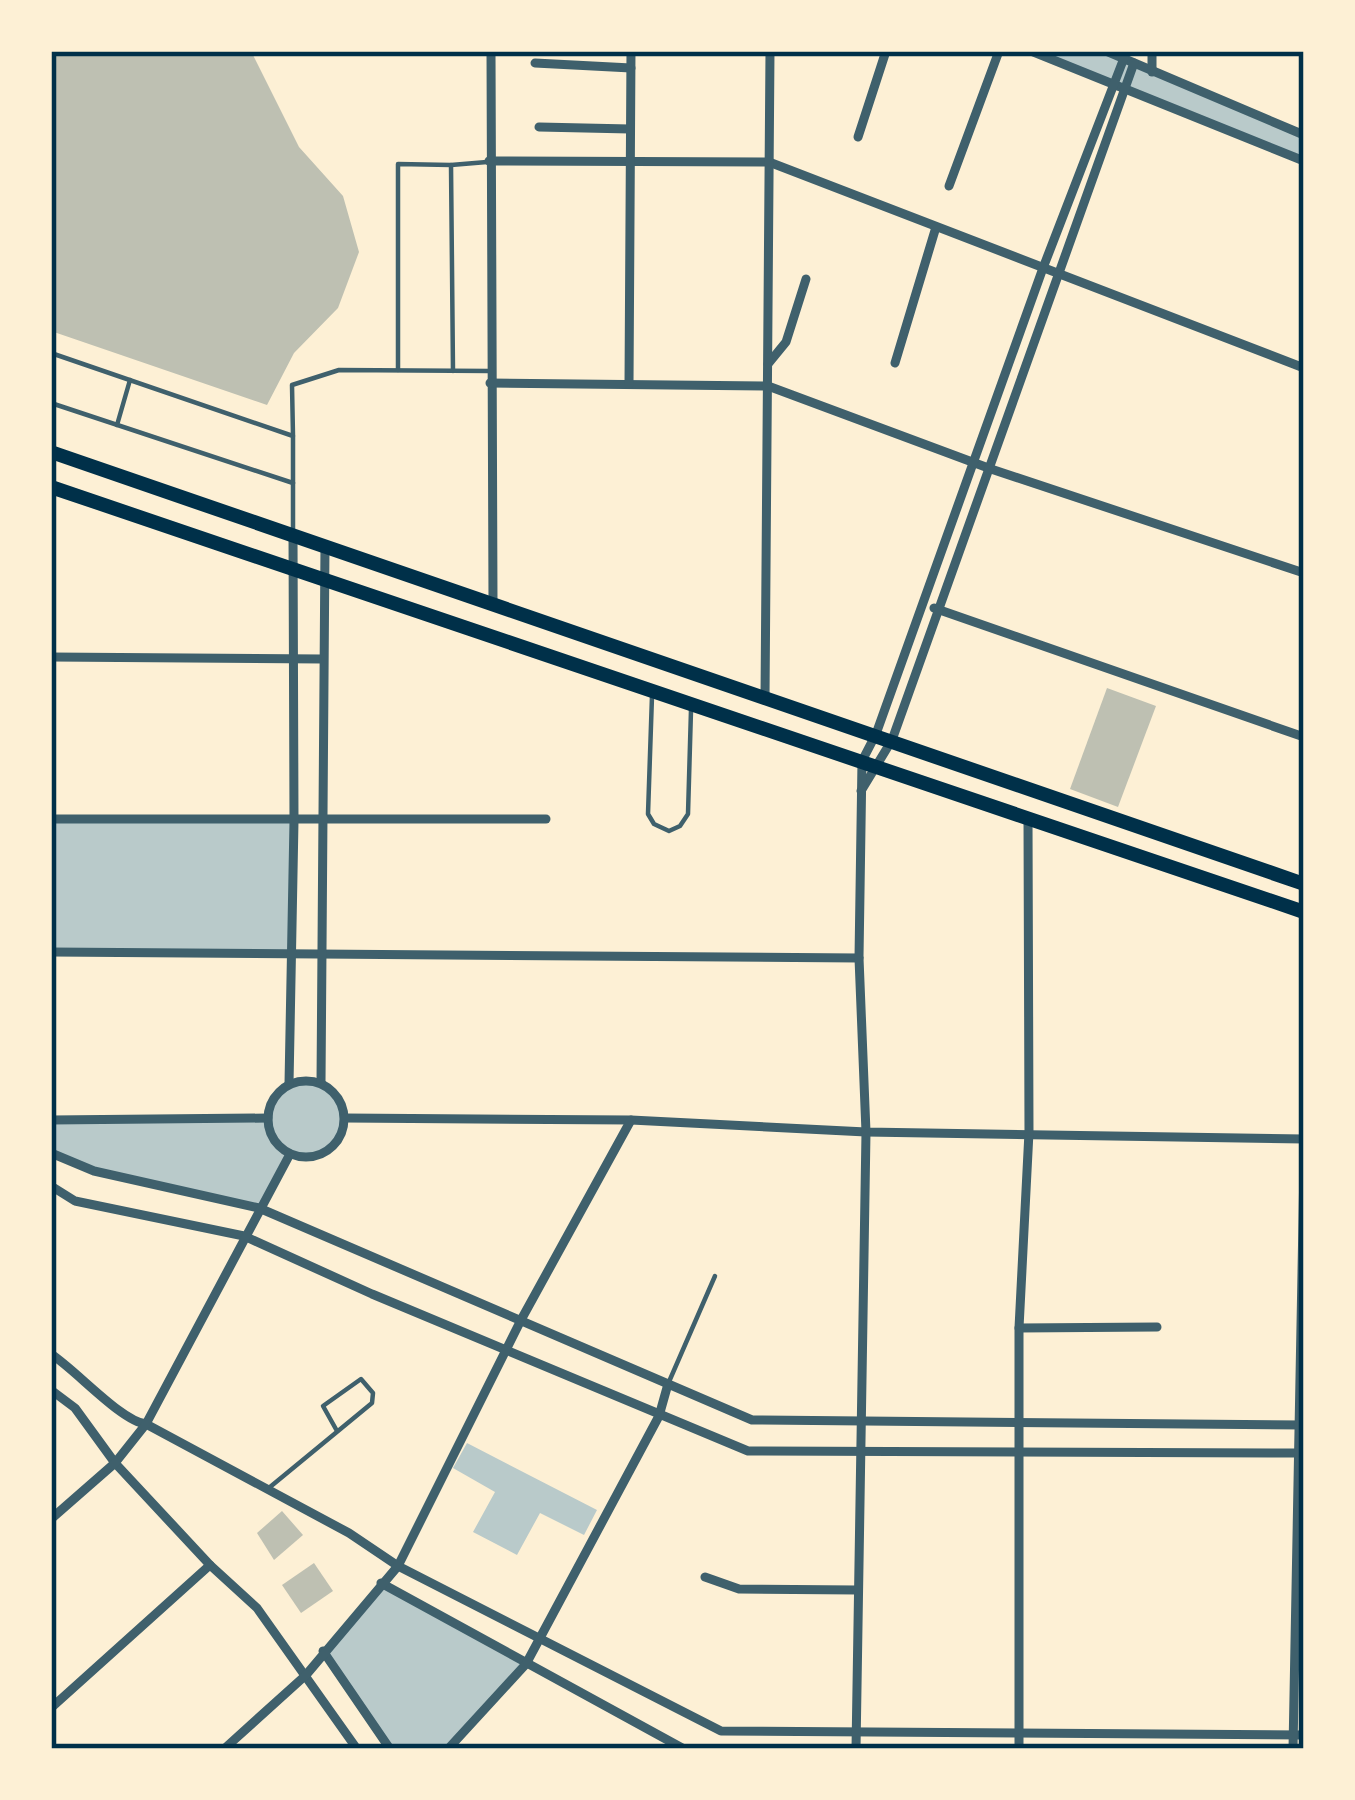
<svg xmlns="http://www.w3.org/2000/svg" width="1355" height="1800" viewBox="0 0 1355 1800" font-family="'Open Sans',sans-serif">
	<rect width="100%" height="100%" fill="#fdf0d5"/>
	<g fill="#b9caca">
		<path d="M1039,51H1098L1304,137V158Z"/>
		<path d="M51,819L294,821L290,953L51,952Z"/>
		<circle cx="306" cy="1119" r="35"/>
		<path d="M265,1120L274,1143L286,1156L258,1208L92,1167L51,1151V1123Z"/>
		<path d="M467,1443L597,1510L584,1535L540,1513L517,1555L473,1532L495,1492L453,1468Z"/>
		<path d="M381,1583L526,1664L448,1749H390L323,1651Z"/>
	</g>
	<g fill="#bec0b2">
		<path d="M51,51H251L299,147L343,196L359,252L338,308L294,353L267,405L51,331Z"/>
		<path d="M1107,688L1156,706L1118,807L1070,789Z"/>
		<path d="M282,1511L303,1535L274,1560L257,1533Z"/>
		<path d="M314,1563L333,1591L301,1613L282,1585Z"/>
	</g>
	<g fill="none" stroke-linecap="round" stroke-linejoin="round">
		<g stroke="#3f606c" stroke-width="4.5">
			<path d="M451,165L487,162"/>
			<path d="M51,353L293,436V529"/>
			<path d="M398,370V164L451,165L453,371"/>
			<path d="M51,403L293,483"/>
			<path d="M117,425L130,380"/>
			<path d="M293,436L292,385L339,370L490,371"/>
			<path d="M652,696L648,814L654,824L669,831L680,826L688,814L691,710"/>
			<path d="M668,1384L715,1276"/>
			<path d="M270,1487L372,1403L373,1393L361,1379L323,1406L337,1431"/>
		</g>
		<g stroke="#3f606c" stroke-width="9">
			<path d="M491,51L493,603"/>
			<path d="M1031,51L1304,161"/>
			<path d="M1106,51L1304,135"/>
			<path d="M1152,51V72"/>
			<path d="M535,63L631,68"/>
			<path d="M539,127L630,129"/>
			<path d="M858,137L886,51"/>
			<path d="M489,161L769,162L1304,368"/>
			<path d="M949,186L999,51"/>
			<path d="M895,363L936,227"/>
			<path d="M768,364L786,342L806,279"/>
			<path d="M490,383L768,386L991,469L1304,573"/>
			<path d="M629,384L631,51"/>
			<path d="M934,608L1304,737"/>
			<path d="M51,657L322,659"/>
			<path d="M765,698L770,51"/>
			<path d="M861,791L892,740L1134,63"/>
			<path d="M51,819H546"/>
			<path d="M51,952L859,958"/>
			<circle cx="306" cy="1119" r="38"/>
			<path d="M321,1083L325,545"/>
			<path d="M289,1084L294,821L293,534"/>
			<path d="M345,1118L631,1120L866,1132L1304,1139"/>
			<path d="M51,1120L268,1118"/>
			<path d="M51,1153L94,1171L259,1208L752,1420L1304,1425"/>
			<path d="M51,1186L75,1201L244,1236L372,1294L748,1451L1304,1453"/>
			<path d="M1019,1328L1157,1327"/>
			<path d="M51,1354C77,1371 121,1421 146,1424L349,1533L398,1566L721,1731L1304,1735"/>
			<path d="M51,1390L75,1408L115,1463L210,1565L257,1608L357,1749"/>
			<path d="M51,1519L115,1463L146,1424L290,1154"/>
			<path d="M705,1577L739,1589L857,1590"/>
			<path d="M381,1583L684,1749"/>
			<path d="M323,1651L390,1749"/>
			<path d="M51,1708L210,1565"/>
			<path d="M224,1749L306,1675L398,1566L521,1320L631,1120"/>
			<path d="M448,1749L526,1664L659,1416L668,1384"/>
			<path d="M856,1749L866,1132L859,958L862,761L876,734L1043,268L1124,58"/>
			<path d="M1019,1749V1328L1029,1132L1028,819"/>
			<path d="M1293,1749L1304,1166"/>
		</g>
		<g stroke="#003049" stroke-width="14">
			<path d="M51,452L1304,884"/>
			<path d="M51,487L1304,912"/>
		</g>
	</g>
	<rect width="1355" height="1800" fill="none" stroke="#fdf0d5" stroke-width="108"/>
	<rect x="54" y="54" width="1247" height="1692" fill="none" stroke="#003049" stroke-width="4.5"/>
</svg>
